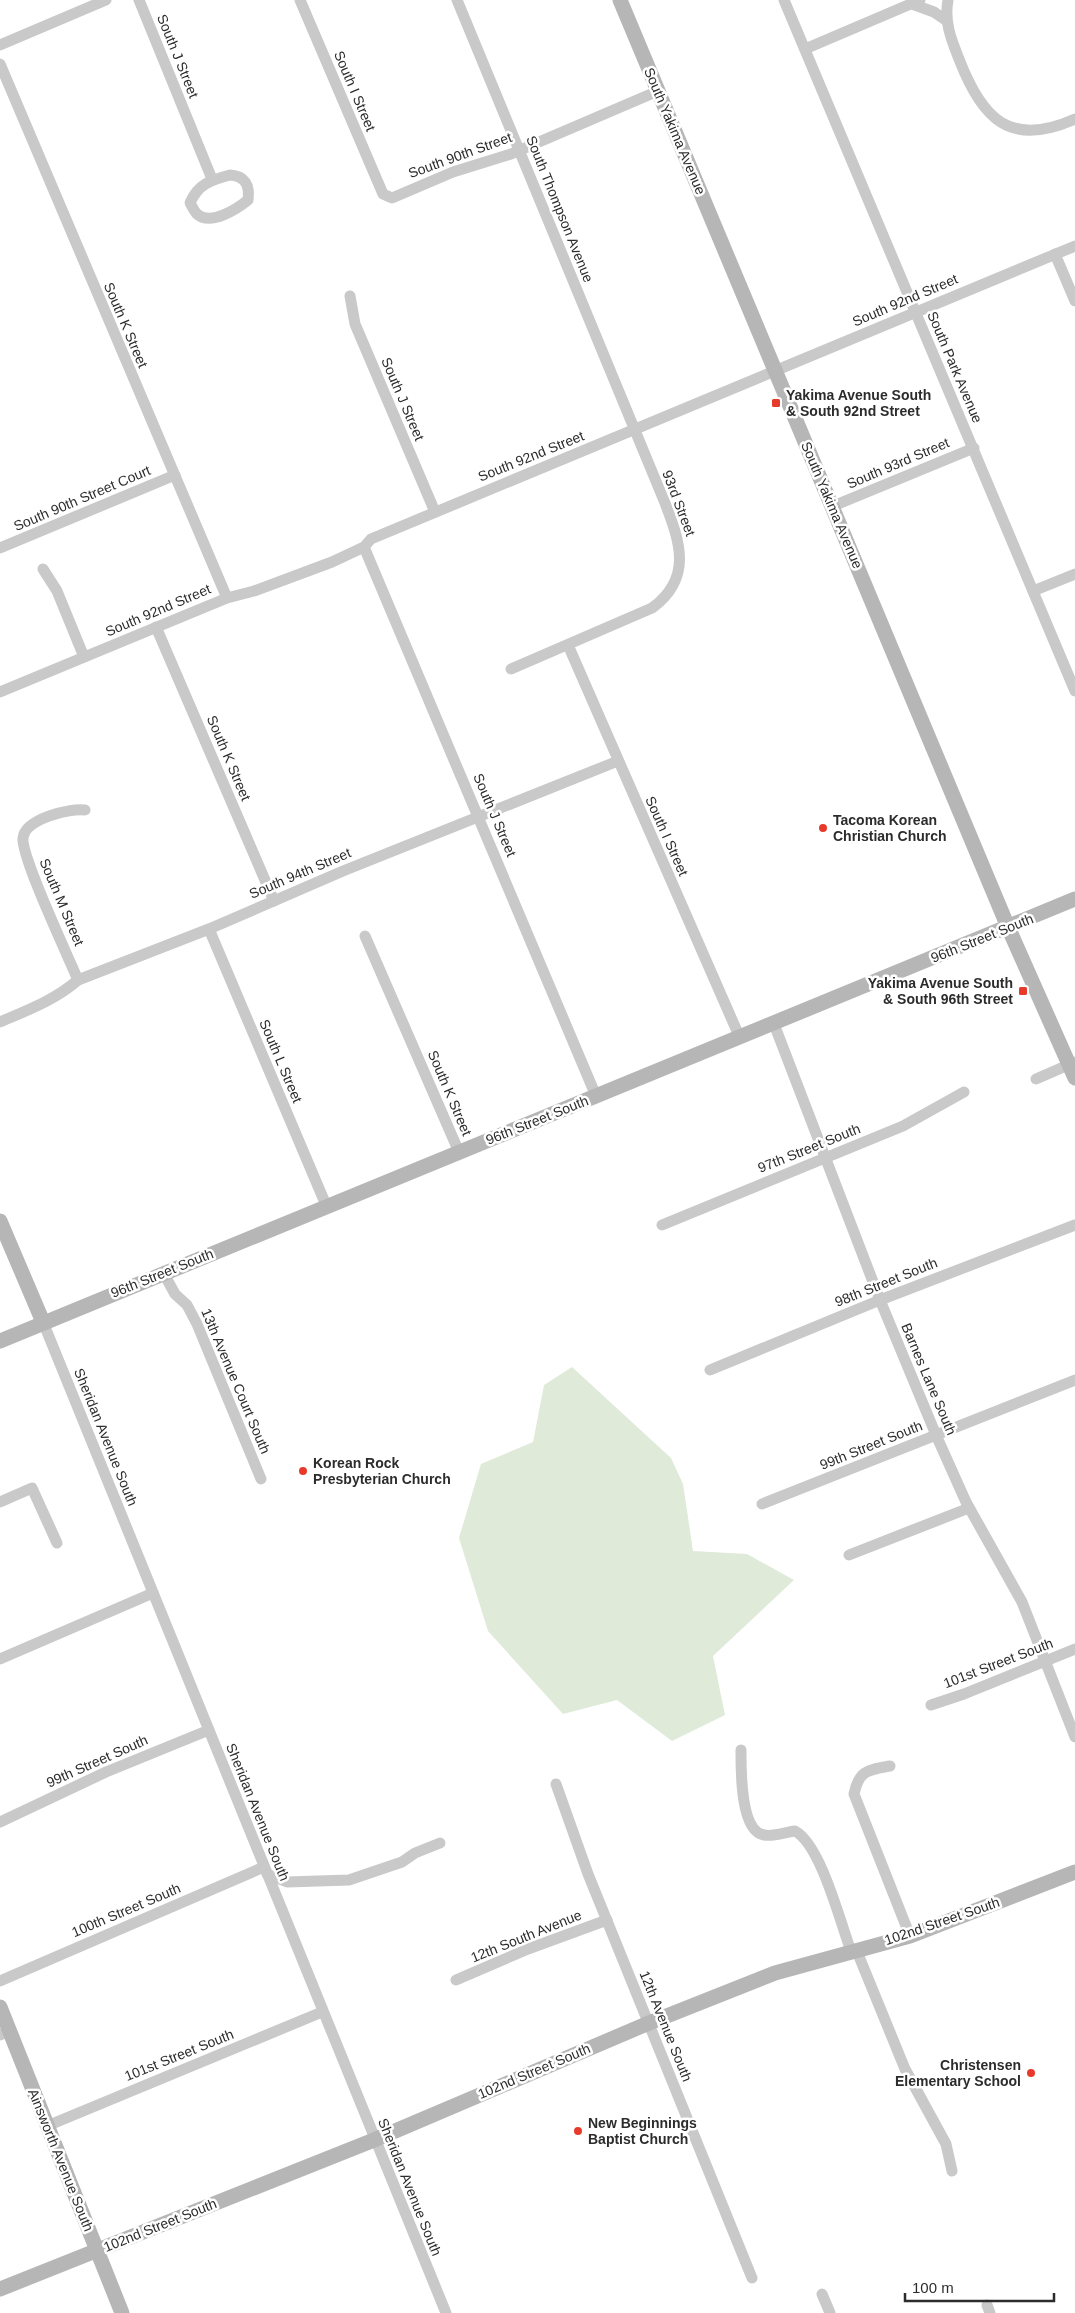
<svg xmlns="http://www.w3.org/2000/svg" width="1075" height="2313" viewBox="0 0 1075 2313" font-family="Arial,sans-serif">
	<rect width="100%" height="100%" fill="#fff"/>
	<path fill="#dfead9" d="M572,1367L671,1458L683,1484L693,1551L747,1554L794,1580L713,1656L725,1715L672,1741L617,1700L563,1714L488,1631L459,1538L481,1464L533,1442L544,1385Z"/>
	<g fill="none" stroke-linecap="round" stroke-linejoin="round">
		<g stroke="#c9c9c9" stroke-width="11">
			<path d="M139,0L212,179"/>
			<path d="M300,0L383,194L392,198L453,172L511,154L658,91"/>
			<path d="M457,0L665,503C680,542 693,578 652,608L511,669"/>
			<path d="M784,0L1075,691"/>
			<path d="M948,0C944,22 951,39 959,59C982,119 1010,148 1075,119"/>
			<path d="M912,4L934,12L947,21"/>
			<path d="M0,45L106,0"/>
			<path d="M805,49L920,0"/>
			<path d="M0,64L227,598"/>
			<path d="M230,175C245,176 250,185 248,200C237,209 211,226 197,214C194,211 192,206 190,203C198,184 211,180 230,175Z"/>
			<path d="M1055,254L1075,301"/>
			<path d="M350,296L355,324L435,512"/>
			<path d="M833,506L974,448"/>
			<path d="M364,547L596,1096"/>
			<path d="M0,548L175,475"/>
			<path d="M43,569L57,591L84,657"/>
			<path d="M1033,591L1075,574"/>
			<path d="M156,627L274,901"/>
			<path d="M568,645L740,1038"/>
			<path d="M0,692L227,598L254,591L332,562L364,547L371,539L1075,246"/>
			<path d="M209,929L326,1205"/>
			<path d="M365,936L459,1152"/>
			<path d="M78,980C68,956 21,857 23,838C25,819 69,808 85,810"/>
			<path d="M0,1022C28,1010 55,1000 78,980L209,929L343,871L618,761"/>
			<path d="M774,1024L880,1300L936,1435L966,1502L1022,1602L1075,1737"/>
			<path d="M1036,1079L1075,1062"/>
			<path d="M662,1225L903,1126L964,1092"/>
			<path d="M163,1272L175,1294L187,1305L197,1324L261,1479"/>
			<path d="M43,1322L446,2313"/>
			<path d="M710,1370L880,1300L1075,1225"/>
			<path d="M0,1502L32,1488L57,1543"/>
			<path d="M762,1504L1075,1380"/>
			<path d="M849,1555L969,1508"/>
			<path d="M0,1659L153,1593"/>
			<path d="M931,1705L964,1694L1075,1649"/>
			<path d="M741,1750C741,1769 740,1831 764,1835C774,1837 785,1832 795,1831C821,1845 840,1922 851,1951"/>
			<path d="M890,1766C868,1770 859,1770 854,1794L910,1936"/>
			<path d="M556,1784L588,1874L752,2278"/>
			<path d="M0,1822L106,1772L209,1730"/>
			<path d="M267,1874L287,1882L349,1880L402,1862L415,1853L440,1843"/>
			<path d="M856,1949L905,2069L946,2144L952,2171"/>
			<path d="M456,1980L528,1949L607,1920"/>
			<path d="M0,1981L264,1867"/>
			<path d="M0,2035L9,2031"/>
			<path d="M47,2126L322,2012"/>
			<path d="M822,2294L830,2313"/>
			<path d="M987,2305L990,2313"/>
		</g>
		<g stroke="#b6b6b6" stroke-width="15">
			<path d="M620,0L1008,927L1075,1078"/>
			<path d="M0,1221L43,1322"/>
			<path d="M0,1341L1075,899"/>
			<path d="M0,2007L122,2313"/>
			<path d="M0,2289L374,2140L649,2023L775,1973L910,1936L1075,1872"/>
		</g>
	</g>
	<g fill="#e73a2a" stroke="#fff" stroke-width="2">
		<rect x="771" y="398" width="10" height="10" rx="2.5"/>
		<circle cx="823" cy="828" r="5"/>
		<rect x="1018" y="986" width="10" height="10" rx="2.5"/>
		<circle cx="303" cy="1471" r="5"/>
		<circle cx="1031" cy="2073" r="5"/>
		<circle cx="578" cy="2131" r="5"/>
	</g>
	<g text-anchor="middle" stroke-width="5" stroke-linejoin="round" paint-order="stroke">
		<g font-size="14" fill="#2c2c2c" stroke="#fff">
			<text transform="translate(178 56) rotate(68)" y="5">South J Street</text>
			<text transform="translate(355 91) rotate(67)" y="5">South I Street</text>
			<text transform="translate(675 131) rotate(67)" y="5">South Yakima Avenue</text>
			<text transform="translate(460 155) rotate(-20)" y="5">South 90th Street</text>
			<text transform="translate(560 209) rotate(68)" y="5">South Thompson Avenue</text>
			<text transform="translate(905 300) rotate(-23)" y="5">South 92nd Street</text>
			<text transform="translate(126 325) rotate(67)" y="5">South K Street</text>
			<text transform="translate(955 367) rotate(67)" y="5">South Park Avenue</text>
			<text transform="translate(403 399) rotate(67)" y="5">South J Street</text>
			<text transform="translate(531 456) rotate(-22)" y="5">South 92nd Street</text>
			<text transform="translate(898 463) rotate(-23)" y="5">South 93rd Street</text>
			<text transform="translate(82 498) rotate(-23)" y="5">South 90th Street Court</text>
			<text transform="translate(679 503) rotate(69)" y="5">93rd Street</text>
			<text transform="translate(832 505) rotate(67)" y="5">South Yakima Avenue</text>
			<text transform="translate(158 610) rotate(-23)" y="5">South 92nd Street</text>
			<text transform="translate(229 758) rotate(67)" y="5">South K Street</text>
			<text transform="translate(495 815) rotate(67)" y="5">South J Street</text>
			<text transform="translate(667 836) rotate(66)" y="5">South I Street</text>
			<text transform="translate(300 873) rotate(-23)" y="5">South 94th Street</text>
			<text transform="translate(62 902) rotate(67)" y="5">South M Street</text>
			<text transform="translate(982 938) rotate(-22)" y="5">96th Street South</text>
			<text transform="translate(281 1061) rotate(67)" y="5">South L Street</text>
			<text transform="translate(450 1093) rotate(67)" y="5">South K Street</text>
			<text transform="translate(537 1120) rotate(-22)" y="5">96th Street South</text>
			<text transform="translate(809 1148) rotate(-22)" y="5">97th Street South</text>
			<text transform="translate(162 1273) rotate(-22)" y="5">96th Street South</text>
			<text transform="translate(886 1282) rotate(-22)" y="5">98th Street South</text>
			<text transform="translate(929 1379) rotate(67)" y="5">Barnes Lane South</text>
			<text transform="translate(236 1381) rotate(67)" y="5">13th Avenue Court South</text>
			<text transform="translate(106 1437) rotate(68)" y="5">Sheridan Avenue South</text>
			<text transform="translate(871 1445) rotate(-22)" y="5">99th Street South</text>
			<text transform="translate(998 1663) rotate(-21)" y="5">101st Street South</text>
			<text transform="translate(97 1761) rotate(-24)" y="5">99th Street South</text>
			<text transform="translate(258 1812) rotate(68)" y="5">Sheridan Avenue South</text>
			<text transform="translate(126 1910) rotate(-23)" y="5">100th Street South</text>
			<text transform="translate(942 1921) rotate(-19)" y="5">102nd Street South</text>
			<text transform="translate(526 1936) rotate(-22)" y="5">12th South Avenue</text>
			<text transform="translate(666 2026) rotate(68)" y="5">12th Avenue South</text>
			<text transform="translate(179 2055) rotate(-22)" y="5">101st Street South</text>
			<text transform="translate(534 2071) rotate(-23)" y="5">102nd Street South</text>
			<text transform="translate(61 2160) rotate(68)" y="5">Ainsworth Avenue South</text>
			<text transform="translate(410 2187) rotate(68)" y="5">Sheridan Avenue South</text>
			<text transform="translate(160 2225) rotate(-22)" y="5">102nd Street South</text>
		</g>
		<g font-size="14" font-weight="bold" fill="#2c2c2c" stroke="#fff" text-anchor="start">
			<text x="786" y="400">Yakima Avenue South<tspan x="786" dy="16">&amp; South 92nd Street</tspan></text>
			<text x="833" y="825">Tacoma Korean<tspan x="833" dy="16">Christian Church</tspan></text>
			<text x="1013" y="988" text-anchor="end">Yakima Avenue South<tspan x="1013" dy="16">&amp; South 96th Street</tspan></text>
			<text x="313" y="1468">Korean Rock<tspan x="313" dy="16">Presbyterian Church</tspan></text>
			<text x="1021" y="2070" text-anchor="end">Christensen<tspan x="1021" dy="16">Elementary School</tspan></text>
			<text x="588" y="2128">New Beginnings<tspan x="588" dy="16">Baptist Church</tspan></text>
		</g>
	</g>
	<path d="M905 2293v8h149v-8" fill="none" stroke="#2c2c2c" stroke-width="2.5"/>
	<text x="912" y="2293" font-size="15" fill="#2c2c2c" stroke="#ffffff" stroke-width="4" paint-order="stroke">100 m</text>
</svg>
